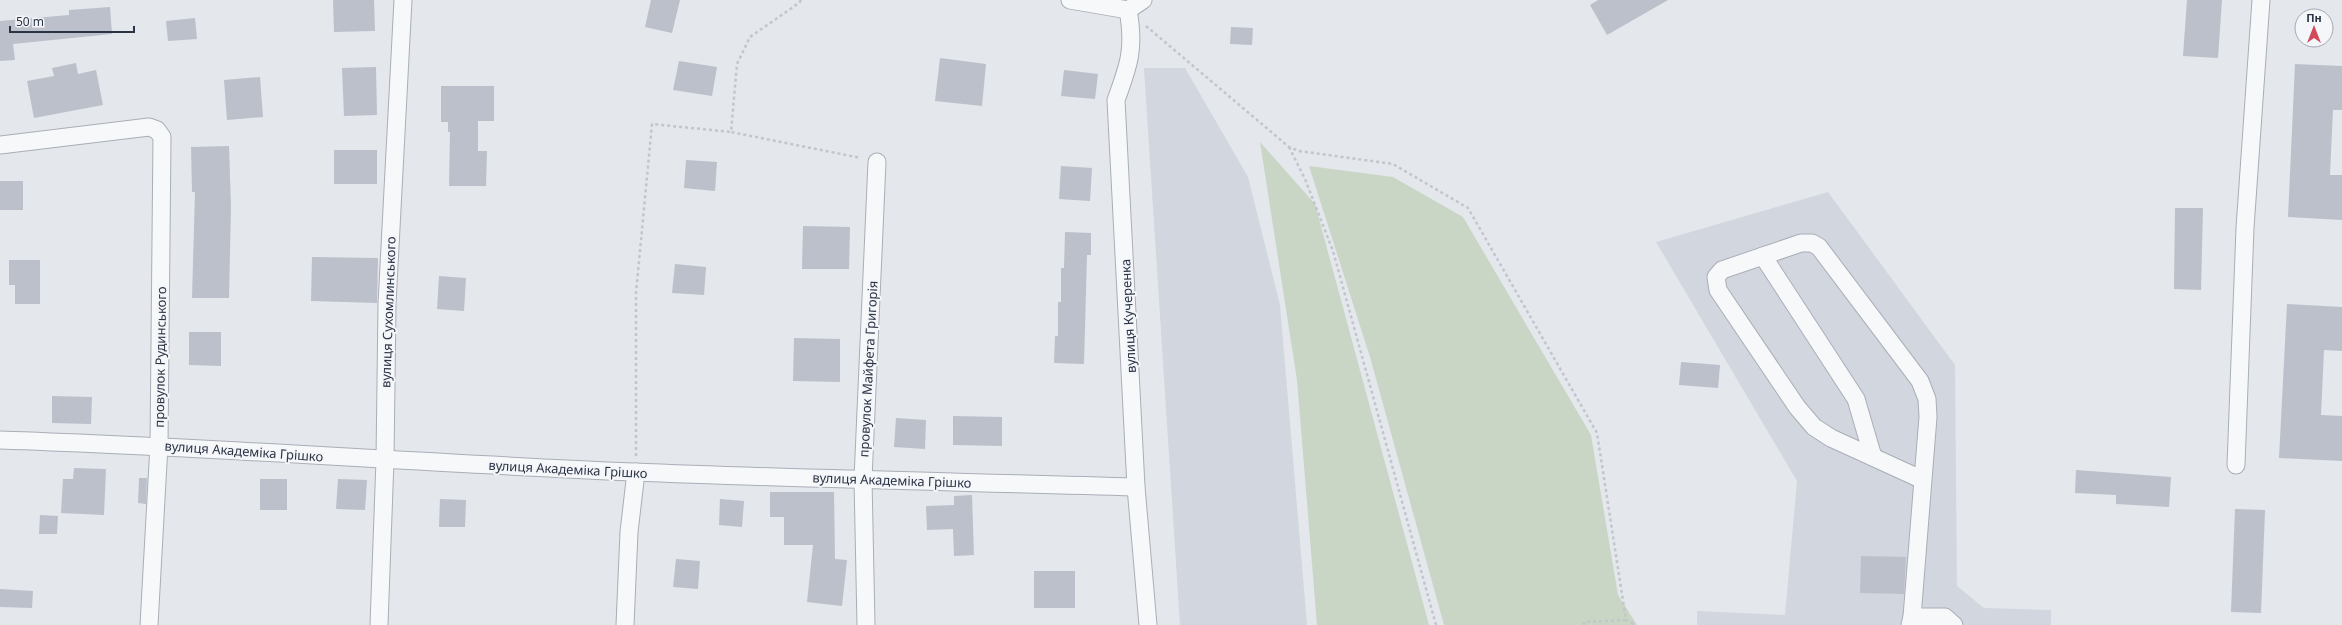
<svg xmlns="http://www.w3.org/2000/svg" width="2342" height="625" viewBox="0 0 2342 625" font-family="'Noto Sans',sans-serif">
	<rect width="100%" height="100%" fill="#e4e7ec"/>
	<g fill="#d2d6de">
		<path d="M1144,68H1185L1248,177L1280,305L1307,625H1180Z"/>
		<path d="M1828,192L1955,365L1957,586L1984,608L2051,610V625H1697V611L1785,615L1797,481L1656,242Z"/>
	</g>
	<g fill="#c9d6c5">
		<path d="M1260,142L1315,204L1429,625H1317L1297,380Z"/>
		<path d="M1309,166L1393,177L1463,217L1591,435L1618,595L1637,625H1444L1370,357Z"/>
	</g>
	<g fill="#bbc0ca">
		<path d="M333,0H374L375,31L334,32Z"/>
		<path d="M651,0H680L672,33L645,27Z"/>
		<path d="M1598,0H1668L1607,35L1590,5Z"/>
		<path d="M2187,0H2222L2218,58L2183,56Z"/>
		<path d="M110,7L112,34L13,44L15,60L0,61V21L69,15V10Z"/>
		<path d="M195,18L197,39L168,41L166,21Z"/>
		<path d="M1231,27L1253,28L1252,45L1230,44Z"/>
		<path d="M940,58L986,64L982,106L935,101Z"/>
		<path d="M679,61L717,67L712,96L673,90Z"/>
		<path d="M76,63L78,74L96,70L103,105L34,118L27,81L54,76L52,68Z"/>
		<path d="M2295,64L2342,66V110H2333L2330,175H2342V220L2288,217Z"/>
		<path d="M376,67L377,115L344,116L342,68Z"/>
		<path d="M1064,70L1098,74L1095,99L1061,96Z"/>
		<path d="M260,77L263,117L227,120L224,80Z"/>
		<path d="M441,86H494V121H478V151H487L486,186H449L450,132H448V122H441Z"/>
		<path d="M229,146L231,206L229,298H192L195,192H192L191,147Z"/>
		<rect x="334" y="150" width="43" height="34"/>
		<path d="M686,160L717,162L715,191L684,188Z"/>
		<path d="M1061,166L1092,168L1090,201L1059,199Z"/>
		<rect x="0" y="181" width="23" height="29"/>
		<path d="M2175,208H2203L2201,290L2174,289Z"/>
		<path d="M803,226L850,227L849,269H802Z"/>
		<path d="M1065,232L1091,233V255H1087L1084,364L1054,363L1055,336H1058V302H1061V268H1064Z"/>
		<path d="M312,257L378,258L377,303L311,301Z"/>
		<path d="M9,260H40V304H15V285H9Z"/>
		<path d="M675,264L706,267L704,295L672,293Z"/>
		<path d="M439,276L466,278L464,311L437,309Z"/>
		<path d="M2287,304L2342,307V351L2324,350L2321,415L2342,416V461L2279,458Z"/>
		<path d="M189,332H221V366L189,365Z"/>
		<path d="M794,338L840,339V382L793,381Z"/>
		<path d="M1681,362L1720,365L1718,388L1679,385Z"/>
		<path d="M52,396L92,397L91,424L52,423Z"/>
		<path d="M953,416L1002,417V446L953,445Z"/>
		<path d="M896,418L926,420L925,449L894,447Z"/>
		<path d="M74,468L106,469L104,515L61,513L63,479H73Z"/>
		<path d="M2076,470L2171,477L2169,507L2116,504V495L2075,493Z"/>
		<path d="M139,478H147L146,504L138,503Z"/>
		<rect x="260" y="479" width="27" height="31"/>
		<path d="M338,479L367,480L365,510L336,509Z"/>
		<path d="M770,492H834L835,559L847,560L842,606L807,602L813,545H784V517H770Z"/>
		<path d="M972,495L974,555L954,556L953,529L927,530L926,506L954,505V496Z"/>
		<path d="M440,499L466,500L465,527H439Z"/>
		<path d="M720,499L744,501L742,527L719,525Z"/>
		<path d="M2235,509L2265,510L2261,613L2231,612Z"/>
		<path d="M40,515L58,516L57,534H39Z"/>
		<path d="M1861,556L1906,557L1904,594L1860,593Z"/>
		<path d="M676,559L700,561L698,589L673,587Z"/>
		<rect x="1034" y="571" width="41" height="37"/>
		<path d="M0,589L33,591L32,608L0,607Z"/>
	</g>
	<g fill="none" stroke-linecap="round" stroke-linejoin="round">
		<defs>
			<g id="minor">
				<path d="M1070,0L1128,10"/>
				<path d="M1128,10C1135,48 1129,65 1116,100L1136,487L1148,625"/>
				<path d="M1128,10L1143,0"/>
				<path d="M0,145L149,127L157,130L162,137L159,445L149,625"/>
				<path d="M1763,256L1856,399L1873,457"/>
				<path d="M0,440C211,447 422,463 633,472C801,479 969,482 1136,487"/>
				<path d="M2236,465L2245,228L2261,0"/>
				<path d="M1912,617L1928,417L1927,399L1920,381L1819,247L1812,243H1801L1722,270L1716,277L1718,290L1797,407L1814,427L1831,438L1923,480"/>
				<path d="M379,625L385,460L387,304L403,0"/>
				<path d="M625,625L629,532L636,472"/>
				<path d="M866,625L863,479L877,162"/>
				<path d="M1910,625L1912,617H1945L1954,625"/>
			</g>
		</defs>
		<use href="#minor" stroke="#a9aeb7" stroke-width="19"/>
		<g stroke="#c2c5cb" stroke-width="2.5" stroke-dasharray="3 3" stroke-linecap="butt">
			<path d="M801,0L799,3L750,37L737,64L731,132L861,158"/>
			<path d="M1146,26L1289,147L1299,151L1393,164L1468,208L1597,433L1626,620L1635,625"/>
			<path d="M1289,147L1305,179L1333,251L1436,625"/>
			<path d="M636,456V293L652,124L731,132"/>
			<path d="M1584,625V622L1626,620"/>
		</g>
		<use href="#minor" stroke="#f7f8fa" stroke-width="17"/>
	</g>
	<g text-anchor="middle" stroke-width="4" stroke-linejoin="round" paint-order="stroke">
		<g font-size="13" fill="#2b3445" stroke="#f4f6f9">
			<text transform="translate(388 312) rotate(-88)" y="5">вулиця Сухомлинського</text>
			<text transform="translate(1128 316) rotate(-93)" y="5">вулиця Кучеренка</text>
			<text transform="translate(160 357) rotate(-89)" y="5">провулок Рудинського</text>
			<text transform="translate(868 369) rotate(-87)" y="5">провулок Майфета Григорія</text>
			<text transform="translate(244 451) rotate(4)" y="5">вулиця Академіка Грішко</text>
			<text transform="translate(568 469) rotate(3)" y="5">вулиця Академіка Грішко</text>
			<text transform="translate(892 480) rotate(2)" y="5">вулиця Академіка Грішко</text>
		</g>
	</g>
	<g transform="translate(2314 28)"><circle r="19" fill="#f4f6f9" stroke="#a4a8b1"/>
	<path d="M0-3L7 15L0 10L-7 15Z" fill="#d1495b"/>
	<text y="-6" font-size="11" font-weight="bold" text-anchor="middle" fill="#2b3445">Пн</text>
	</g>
	<path d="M10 26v6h124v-6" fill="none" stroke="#2b3445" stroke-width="2"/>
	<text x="16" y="26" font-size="12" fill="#2b3445" stroke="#f4f6f9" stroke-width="3" paint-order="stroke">50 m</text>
</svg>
